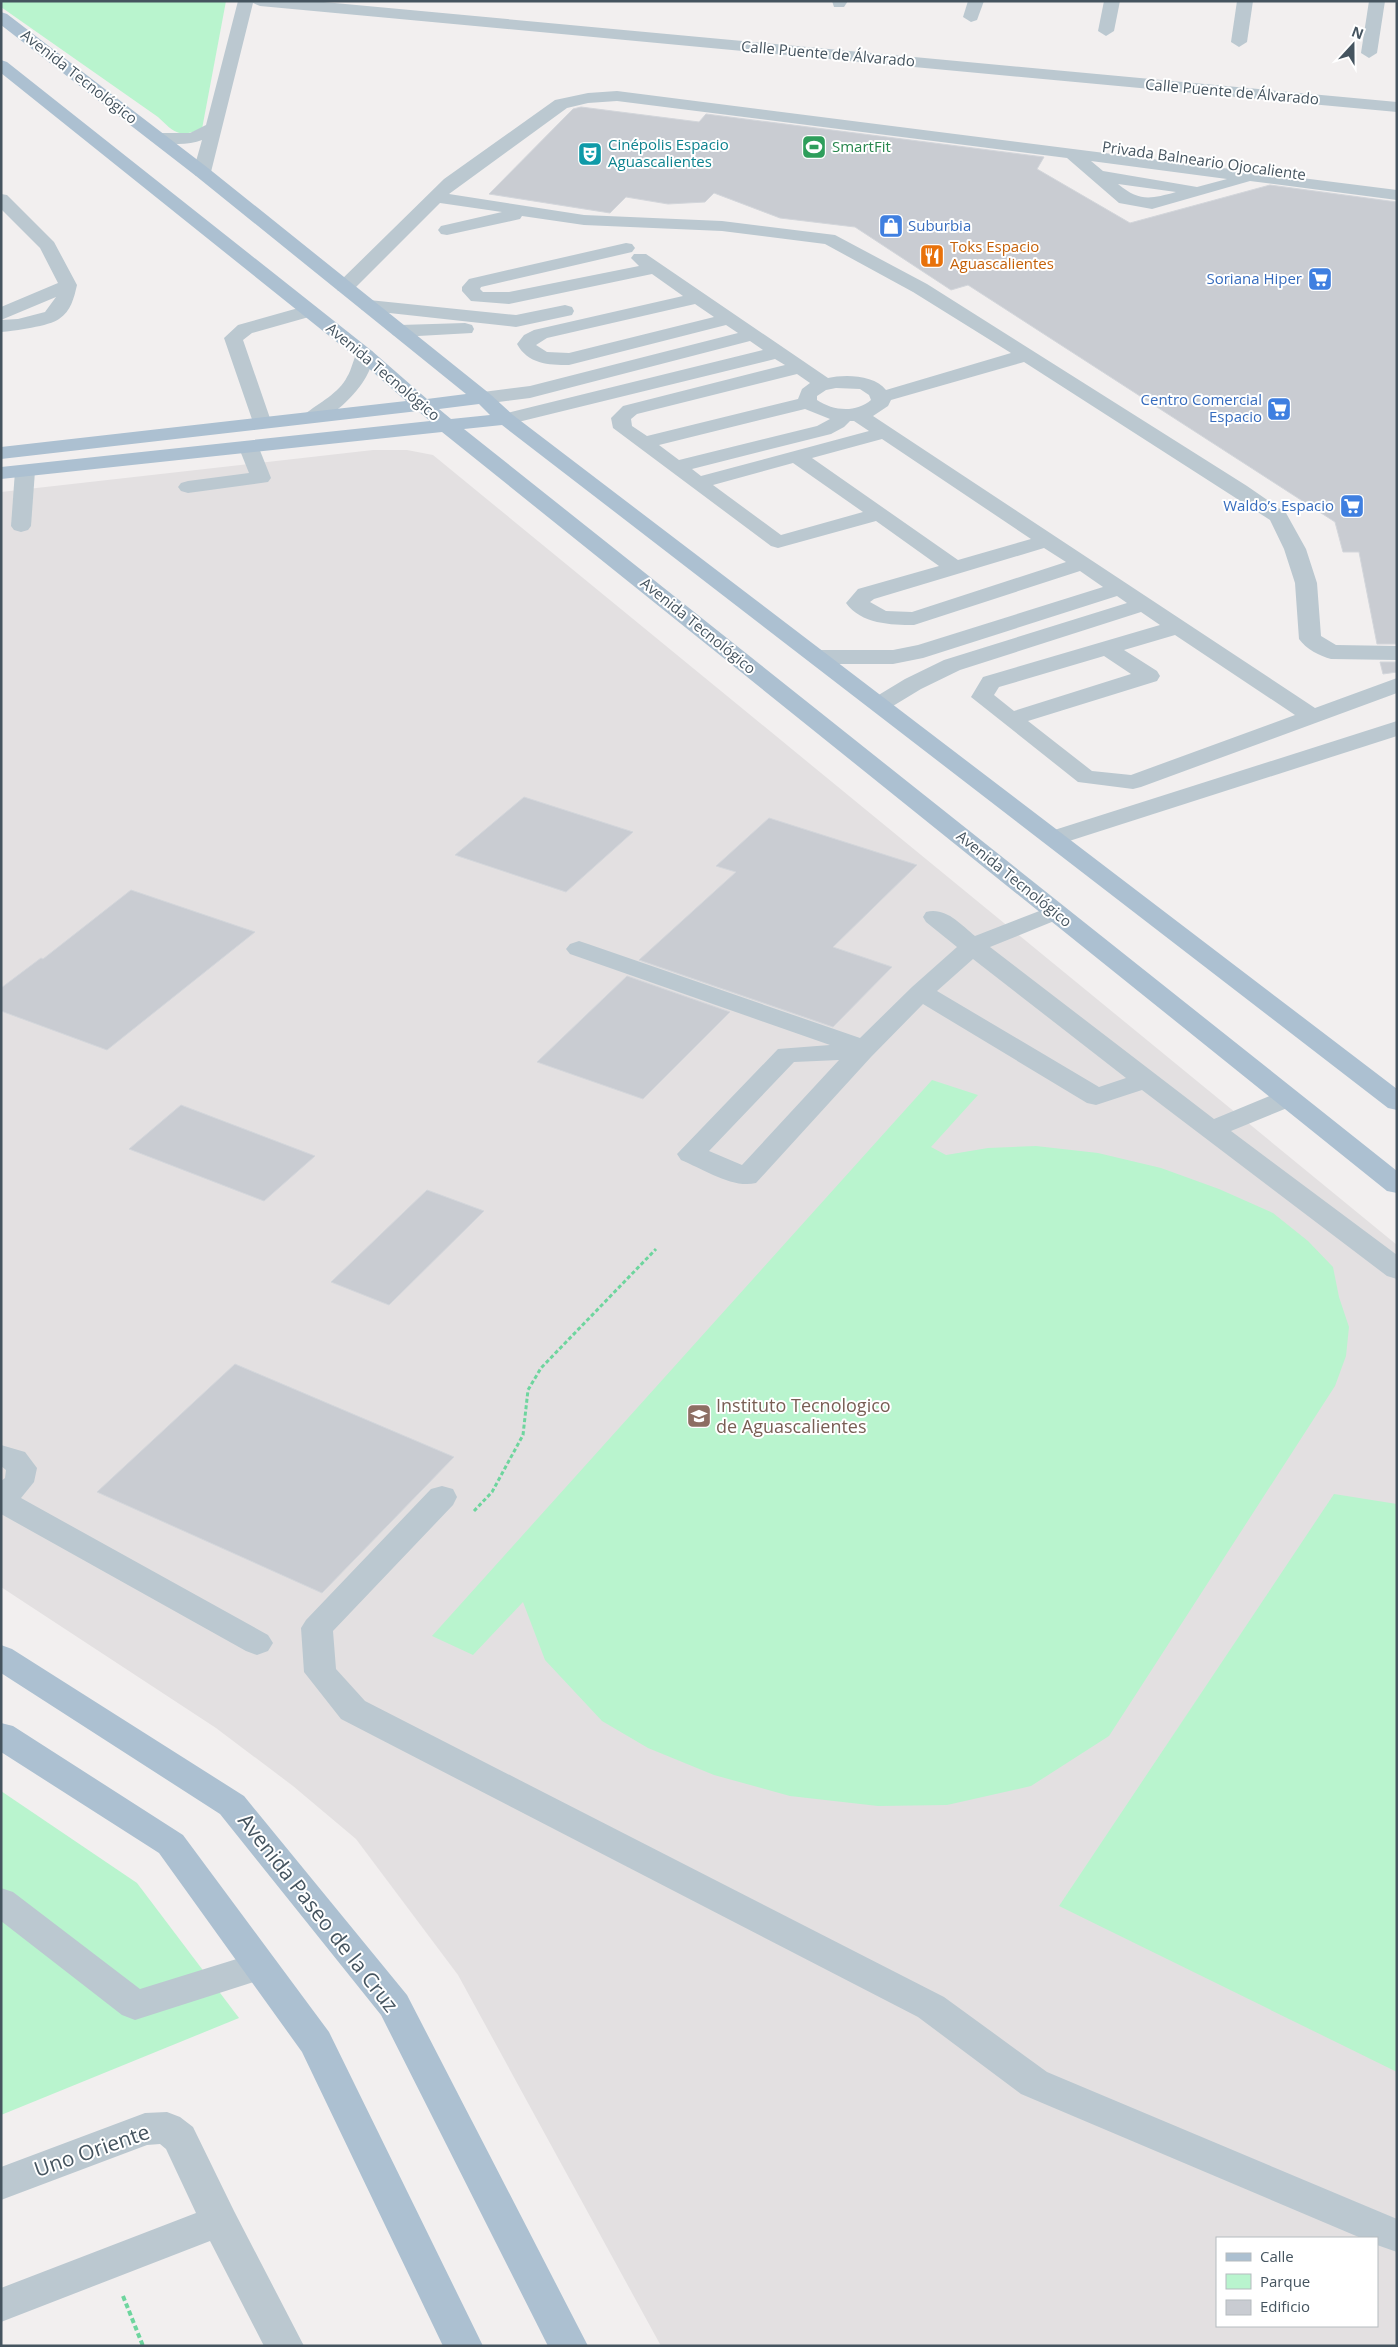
<svg xmlns="http://www.w3.org/2000/svg" width="1398" height="2347" viewBox="0 0 1398 2347" font-family="'Open Sans',sans-serif">
	<rect width="100%" height="100%" fill="#f2efef"/>
	<path fill="#e3e0e1" fill-rule="evenodd" d="M373,450H407L433,455L1397,1245V2346H661L458,1975L356,1839L293,1786L216,1728L1,1587V492ZM1217,2238H1377V2326H1217Z"/>
	<g fill="#b9f4ce">
		<path d="M1,1H226L202,129C178,138 175,133 158,117L1,7Z"/>
		<path d="M932,1080L978,1095L931,1147L946,1155L988,1148L1036,1146L1098,1153L1161,1168L1219,1189L1273,1213L1308,1241L1333,1267L1339,1297L1349,1327L1346,1356L1335,1386L1109,1736L1031,1786L947,1805L878,1806L790,1796L714,1775L648,1748L602,1721L545,1660L523,1602L473,1655L432,1636Z"/>
		<path d="M1334,1494L1397,1504V2072L1059,1906Z"/>
		<path d="M1,1791L137,1883L239,2018L1,2115Z"/>
	</g>
	<g fill="#c9ccd2" stroke="#d3d6db">
		<path d="M581,107L699,122L706,114L1044,157L1037,169L1130,223L1270,185L1397,202V644H1377L1359,552H1343L1335,522L968,285L951,290L855,227L780,218L714,193L705,202L668,204L626,197L610,213L489,194L573,109Z"/>
		<path d="M1380,662H1397V672L1383,674Z"/>
		<path d="M524,797L633,832L566,892L455,855Z"/>
		<path d="M769,818L917,865L833,947L892,967L833,1027L639,960L736,872L716,866Z"/>
		<path d="M131,890L255,932L107,1050L1,1011V988L41,958L43,959Z"/>
		<path d="M627,976L730,1012L643,1099L537,1062Z"/>
		<path d="M181,1105L315,1156L264,1201L129,1149Z"/>
		<path d="M427,1190L484,1211L389,1305L331,1282Z"/>
		<path d="M235,1364L454,1457L322,1593L97,1492Z"/>
	</g>
	<g fill="none" stroke-linecap="round" stroke-linejoin="round">
		<path stroke="#6ed59e" stroke-width="3" stroke-dasharray="4 2.5" stroke-linecap="butt" d="M474,1511L492,1492L523,1435L528,1390L541,1368L656,1249"/>
		<path stroke="#6ed59e" stroke-width="4" stroke-dasharray="5 3" stroke-linecap="butt" d="M123,2296L143,2346"/>
		<g fill="#bbc8d0" fill-rule="evenodd">
			<path d="M238,1H313L1397,102V112L260,6L253,3L211,172L208,176H196L193,172L202,140C188,146 165,144 151,141L149,137L151,133H190L206,125Z"/>
			<path d="M832,1H848L844,7H834Z"/>
			<path d="M968,1H984L977,20L971,22L963,17Z"/>
			<path d="M1104,1H1120L1114,31L1106,36L1098,31Z"/>
			<path d="M1237,1H1253L1247,42L1239,47L1231,42Z"/>
			<path d="M1369,1H1385L1377,53L1369,58L1361,53Z"/>
			<path d="M617,91L1397,190V200L1250,181L1152,209L1119,203L1067,158L617,101L588,103L567,108L449,194L584,215L722,221L835,235L927,284L1247,486L1286,513L1306,549L1317,583L1321,636L1336,645L1397,646V660L1331,659C1320,656 1306,649 1299,639L1295,583L1284,549L1270,520L1024,362L891,400L888,406L873,416L1315,708L1397,678V693L1141,787L1133,789L1078,782L971,697L983,677L1160,625L1141,612L960,670L921,689L888,709L880,711L872,709L869,704L872,699L905,679L944,660L1127,603L1117,596L923,658L893,664H818L810,662L807,657L810,652L818,650H893L918,645L1103,587L1080,571L914,625C891,625 861,624 846,603L858,589L939,566L876,521L778,548L771,546L613,428L611,418L623,406L785,365L775,359L506,425L499,423L496,419L499,415L763,350L750,341L530,398L483,404L476,402L473,398L476,394L483,392L530,386L738,333L726,325L569,365C548,365 528,364 517,344L524,335L534,330L683,296L652,274L509,304L471,301L462,291V287L469,279L626,243L632,244L635,248L632,252L481,287L480,289L483,292H509L639,266L631,258L634,254H646L828,378C845,374 875,375 886,390L1011,353L913,292L825,244L722,231L584,225L522,216L520,219L447,235L441,234L438,230L441,226L502,212L440,203L352,291H338L336,287L338,283L444,179L555,100L588,93ZM1091,161L1227,179L1197,187L1103,171ZM1118,184L1176,192C1150,199 1140,202 1118,184ZM695,304L714,317L569,353L547,352L536,345L547,338ZM797,374L810,383L802,389L798,399L647,436L632,426L631,419L637,414ZM836,388L860,389L869,395L871,400C856,413 833,411 817,400V396L826,390ZM805,409L830,419L817,426L679,460L659,445ZM850,421H854L869,431L701,476L692,469L831,434L844,427ZM882,439L1031,539L958,560L812,458ZM793,463L863,512L781,535L713,485ZM1044,548L1066,562L912,612L886,611L870,602L874,599ZM1175,635L1295,715L1131,775L1092,771L1028,721L1157,681L1160,676L1157,671L1124,650ZM1104,656L1131,674L1014,711L994,695L999,687Z"/>
			<path d="M1,194L7,195L54,242L77,285C74,298 71,311 59,319C50,326 14,331 1,332V320L18,319L45,312L56,297L1,320V307L58,283L40,248L1,209Z"/>
			<path d="M369,300L516,315L565,305L572,307L574,311L572,315L516,327L362,310L360,306L362,302Z"/>
			<path d="M309,305L316,307L318,311L316,315L252,333L243,340L272,424L269,428H255L224,338L238,325Z"/>
			<path d="M465,323L472,325L474,329L472,333L400,337L393,335L391,331L393,327L400,325Z"/>
			<path d="M365,349L372,351L375,355C372,363 370,370 366,377C357,394 325,427 305,422L302,418L305,414C319,403 339,393 347,377C352,369 353,359 358,351Z"/>
			<path d="M249,442L256,444L259,448L271,478L268,482L188,493L181,491L178,487L181,483L188,481L249,473L239,448L242,444Z"/>
			<path d="M25,465L32,467L35,471L31,526L28,530L21,532L14,530L11,526L15,471L18,467Z"/>
			<path d="M1397,721V736L1063,843L1054,845L1045,843L1042,838L1045,833Z"/>
			<path d="M1055,905L1064,907L1067,912L1064,917L990,947L1214,1119L1279,1092L1288,1090L1297,1092L1301,1098L1297,1104L1231,1131L1397,1255V1279L1387,1276L1142,1090L1096,1105L1087,1103L923,1004L871,1057L756,1183C733,1189 703,1169 681,1160L677,1154L778,1049L830,1045L570,954L566,949L570,944L579,941L588,944L860,1038L912,987L957,947L926,922L923,917L926,912C946,907 960,924 975,936ZM973,959L1126,1078L1099,1087L937,991ZM839,1060L742,1165L709,1151L794,1062Z"/>
			<path d="M1,1445L25,1452L37,1468L34,1482L21,1498L268,1635L273,1643L268,1651L257,1655L246,1651L1,1514V1481L5,1478L6,1470L1,1466Z"/>
			<path d="M442,1486L453,1489L457,1497L453,1505L333,1631L336,1669L365,1701L944,1997L1047,2072L1397,2219V2252L1377,2245V2238H1361L1021,2094L918,2017L341,1719L304,1672L301,1628L306,1620L431,1489Z"/>
			<path d="M1,1888L13,1892L140,1989L259,1952L272,1956L277,1966L272,1976L135,2020L122,2015L1,1921Z"/>
			<path d="M167,2112L180,2117L193,2127L234,2211L304,2346H264L210,2241L1,2322V2288L196,2213L166,2149L160,2144L147,2145L1,2200V2167L145,2113Z"/>
		</g>
		<g fill="#acc0d1" fill-rule="evenodd">
			<path d="M1,12L7,14L208,168L490,394L513,415L1397,1089V1110L1388,1108L502,425L464,429L1397,1171V1193L1387,1191L442,432L1,479V467L430,421L418,411L1,459V447L406,401L358,359L1,73V60L7,62L372,351L427,399L466,394L196,176L1,25ZM479,404L490,415L451,419L439,409Z"/>
			<path d="M1,1645L12,1649L244,1796L407,1995L588,2346H548L381,2015L220,1814L1,1673Z"/>
			<path d="M1,1723L13,1726L183,1835L329,2032L483,2346H443L302,2052L159,1853L1,1752Z"/>
		</g>
	</g>
	<defs>
		<symbol id="stadium-square" viewBox="-11 -11 22 22"><rect x="-9" y="-9" width="18" height="18" rx="4" fill="#2e9e5b" stroke="#fff"/><path d="M0-5a6.5 5 0 1 0 0 10a6.5 5 0 1 0 0-10ZM-3.5-1.8h7v3.6h-7Z" fill="#fff"/></symbol>
		<symbol id="theatre-square" viewBox="-11 -11 22 22"><rect x="-9" y="-9" width="18" height="18" rx="4" fill="#0f9aa8" stroke="#fff"/><path d="M-5-5.5Q0-4 5-5.5V0Q5 5 0 6Q-5 5-5 0ZM-3.3-2.5H-1v1.5H-3.3ZM1-2.5H3.3v1.5H1ZM-2.8 1Q0 5.5 2.8 1Z" fill="#fff"/></symbol>
		<symbol id="shop-square" viewBox="-11 -11 22 22"><rect x="-9" y="-9" width="18" height="18" rx="4" fill="#3f7fe0" stroke="#fff"/><path d="M-5-2.5h2.3a2.7 3.5 0 0 1 5.4 0H5L5.5 6h-11ZM-1.5-2.5h3a1.5 2.3 0 0 0-3 0Z" fill="#fff"/></symbol>
		<symbol id="restaurant-square" viewBox="-11 -11 22 22"><rect x="-9" y="-9" width="18" height="18" rx="4" fill="#e8710a" stroke="#fff"/><path d="M-5-6h1v4h1v-4h1v4h1v-4h1v5L-1.5 .5V6h-2V.5L-5-1ZM5-6V6H3V1.5H1.5Q1.5-4 5-6Z" fill="#fff"/></symbol>
		<symbol id="supermarket-square" viewBox="-11 -11 22 22"><rect x="-9" y="-9" width="18" height="18" rx="4" fill="#3f7fe0" stroke="#fff"/><path d="M-6-5.5h2.5l.6 2H6L4.5 2H-2.5L-4.4-4H-6ZM-1.5 3.2a1.3 1.3 0 1 0 .1 0ZM3 3.2a1.3 1.3 0 1 0 .1 0Z" fill="#fff"/></symbol>
		<symbol id="university-square" viewBox="-11 -11 22 22"><rect x="-9" y="-9" width="18" height="18" rx="4" fill="#8d6e63" stroke="#fff"/><path d="M0-5L7-2L0 1L-7-2ZM-4 1L0 2.5L4 1V4Q0 6-4 4Z" fill="#fff"/></symbol>
	</defs>
	<g fill-rule="evenodd">
		<use href="#stadium-square" x="800" y="133" width="28" height="28"/>
		<use href="#theatre-square" x="576" y="140" width="28" height="28"/>
		<use href="#shop-square" x="877" y="212" width="28" height="28"/>
		<use href="#restaurant-square" x="918" y="242" width="28" height="28"/>
		<use href="#supermarket-square" x="1306" y="265" width="28" height="28"/>
		<use href="#supermarket-square" x="1265" y="395" width="28" height="28"/>
		<use href="#supermarket-square" x="1338" y="492" width="28" height="28"/>
		<use href="#university-square" x="685" y="1402" width="28" height="28"/>
	</g>
	<g text-anchor="middle" stroke-width="4" stroke-linejoin="round" paint-order="stroke">
		<g font-size="15" fill="#45545f" stroke="#fff">
			<text transform="translate(828 54) rotate(5)" y="5">Calle Puente de Álvarado</text>
			<text transform="translate(79 77) rotate(38)" y="5">Avenida Tecnológico</text>
			<text transform="translate(1232 92) rotate(5)" y="5">Calle Puente de Álvarado</text>
			<text transform="translate(1204 161) rotate(8)" y="5">Privada Balneario Ojocaliente</text>
			<text transform="translate(383 372) rotate(40)" y="5">Avenida Tecnológico</text>
			<text transform="translate(698 626) rotate(39)" y="5">Avenida Tecnológico</text>
			<text transform="translate(1014 879) rotate(39)" y="5">Avenida Tecnológico</text>
		</g>
		<g font-size="15" fill="#0d838f" stroke="#fff" text-anchor="start">
			<text x="608" y="150">Cinépolis Espacio<tspan x="608" dy="17">Aguascalientes</tspan></text>
		</g>
		<g font-size="15" fill="#27864d" stroke="#fff" text-anchor="start">
			<text x="832" y="152">SmartFit</text>
		</g>
		<g font-size="15" fill="#366cbe" stroke="#fff" text-anchor="end">
			<text x="908" y="231" text-anchor="start">Suburbia</text>
			<text x="1302" y="284">Soriana Hiper</text>
			<text x="1262" y="405">Centro Comercial<tspan x="1262" dy="17">Espacio</tspan></text>
			<text x="1334" y="511">Waldo’s Espacio</text>
		</g>
		<g font-size="15" fill="#c56008" stroke="#fff" text-anchor="start">
			<text x="950" y="252">Toks Espacio<tspan x="950" dy="17">Aguascalientes</tspan></text>
		</g>
		<g font-size="18" fill="#785e54" stroke="#fff" text-anchor="start">
			<text x="716" y="1412">Instituto Tecnologico<tspan x="716" dy="21">de Aguascalientes</tspan></text>
		</g>
		<g font-size="21" fill="#45545f" stroke="#fff">
			<text transform="translate(318 1913) rotate(52)" y="7">Avenida Paseo de la Cruz</text>
			<text transform="translate(92 2151) rotate(-19)" y="7">Uno Oriente</text>
		</g>
	</g>
	<rect width="1398" height="2347" fill="none" stroke="#45545f" stroke-width="5"/>
	<rect x="1216" y="2237" width="162" height="90" fill="#ffffff" stroke="#b5bbbf"/>
	<rect x="1226" y="2253" width="25" height="8" fill="#acc0d1" stroke="#b5bbbf"/>
	<text x="1260" y="2262" font-size="15" fill="#45545f">Calle</text>
	<rect x="1226" y="2274" width="25" height="15" fill="#b9f4ce" stroke="#b5bbbf"/>
	<text x="1260" y="2287" font-size="15" fill="#45545f">Parque</text>
	<rect x="1226" y="2300" width="25" height="15" fill="#c9ccd2" stroke="#b5bbbf"/>
	<text x="1260" y="2312" font-size="15" fill="#45545f">Edificio</text>
	<g transform="translate(1353 45) rotate(21)" stroke="#ffffff" stroke-width="4" paint-order="stroke">
	<path d="M0-4L9 19L0 12L-9 19Z" fill="#45545f"/>
	<text y="-8" font-size="14" font-weight="bold" text-anchor="middle" fill="#45545f">N</text>
	</g>
</svg>
